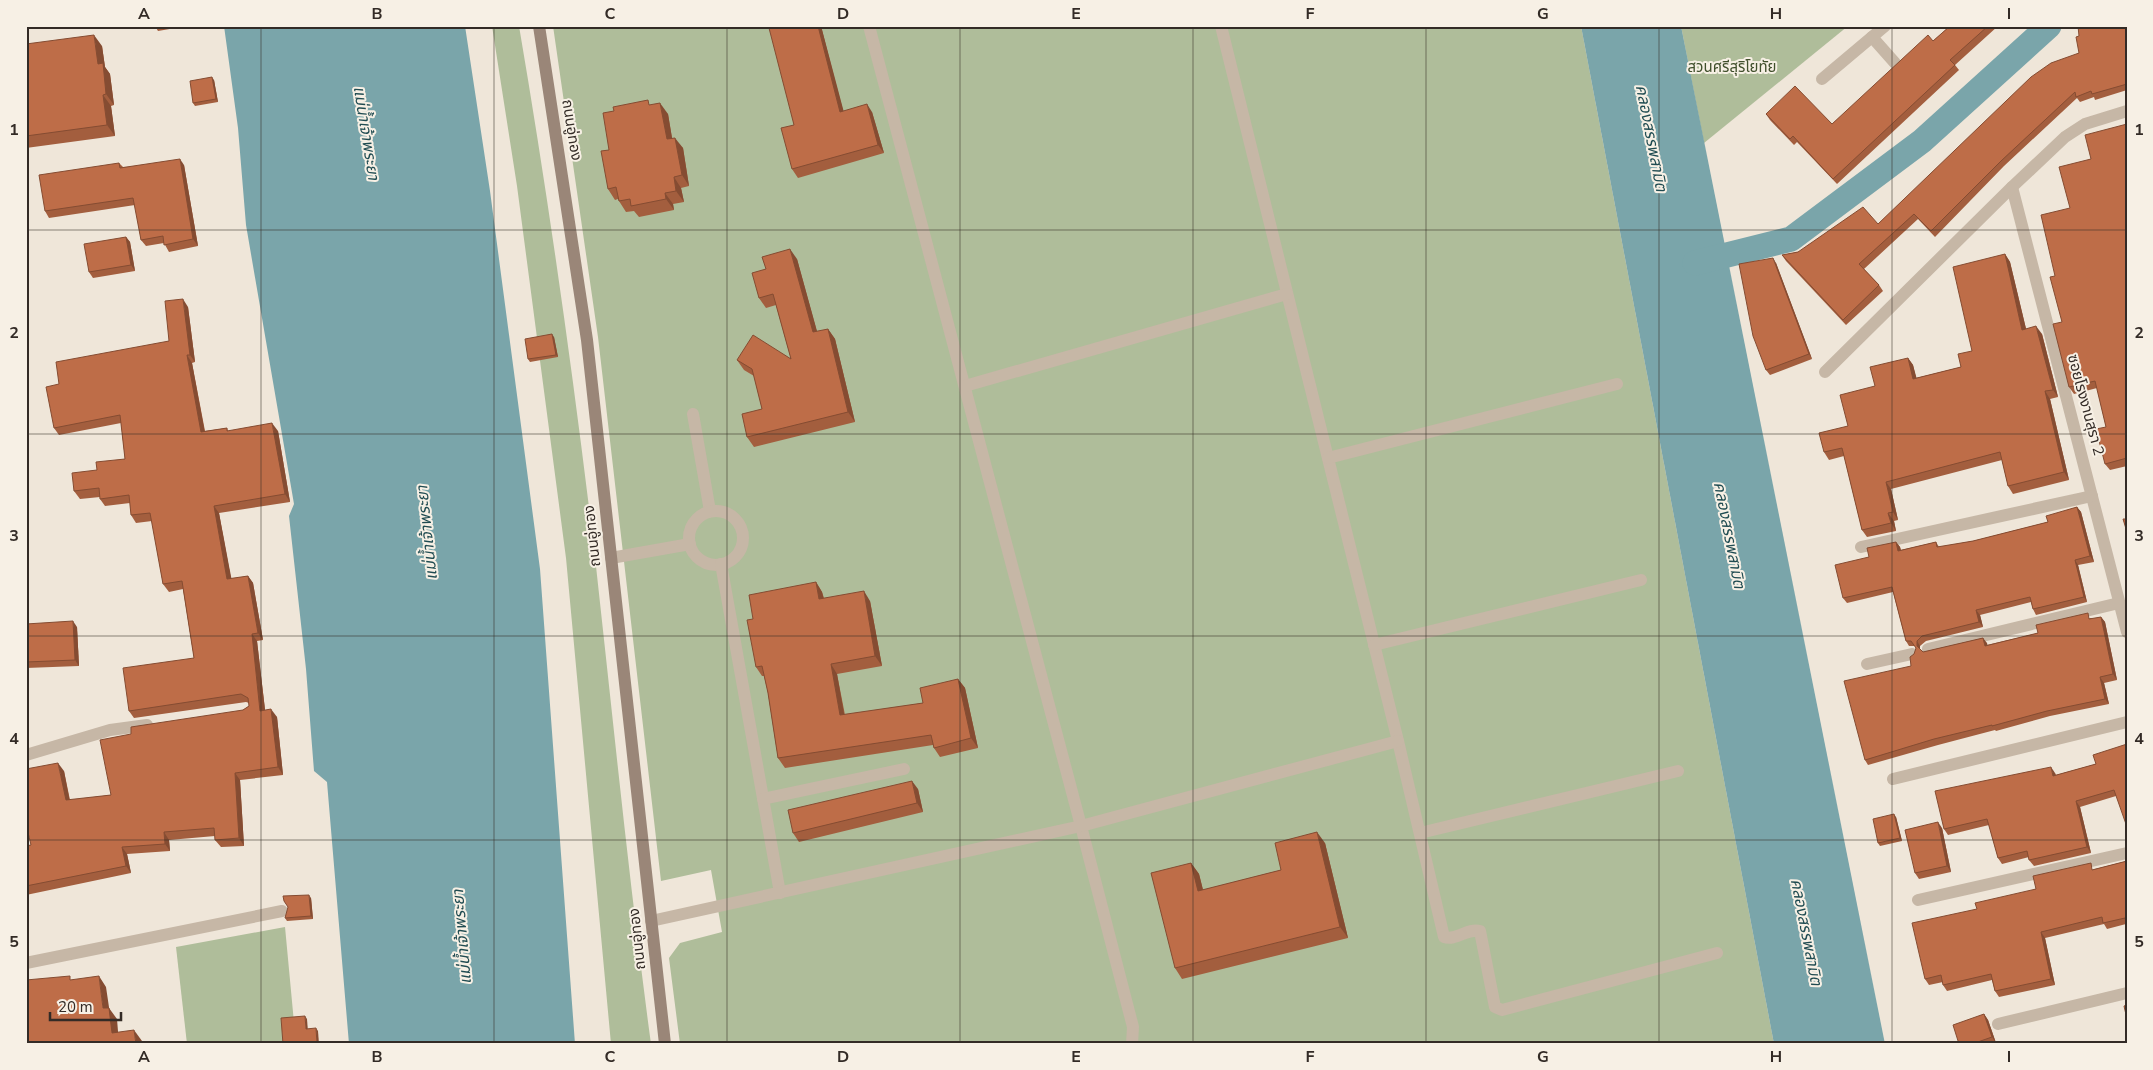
<svg xmlns="http://www.w3.org/2000/svg" width="2153" height="1070" viewBox="0 0 2153 1070" font-family="'Nunito Sans','Noto Sans Thai',sans-serif">
	<rect width="100%" height="100%" fill="#efe6d9"/>
	<g fill="#afbd9a">
		<path d="M492,26H519C549,202 574,380 595,557C613,719 629,882 651,1044H611L566,558L517,186Z"/>
		<path d="M553,26H1581L1774,1044H680L669,958L680,943L722,932L711,870L661,881L598,337Z"/>
		<path d="M1681,26H1848L1704,143Z"/>
		<path d="M285,927L296,1044H187L176,947Z"/>
	</g>
	<g fill="#7aa5aa">
		<path d="M224,26H465L490,191L540,569L575,1044H349L327,782L314,771L306,669L289,516L294,504L246,225L238,128Z"/>
		<path d="M1581,26H1681L1885,1044H1774Z"/>
	</g>
	<g fill="none" stroke-linecap="round" stroke-linejoin="round">
		<path stroke="#7aa5aa" stroke-width="25" d="M1695,263L1791,239L1922,141L2049,26"/>
		<g stroke="#c6b7a6" stroke-width="12">
			<path d="M869,26L1081,826L1133,1027L1132,1044"/>
			<path d="M1221,26L1398,741L1444,937C1456,941 1467,928 1480,931L1495,1007L1502,1010L1717,953"/>
			<path d="M1872,37L1895,63"/>
			<path d="M1822,79L1885,26"/>
			<path d="M965,386L1287,294"/>
			<path d="M693,414L710,511"/>
			<path d="M1328,458L1617,384"/>
			<circle cx="716" cy="538" r="27"/>
			<path d="M611,558L690,544"/>
			<path d="M721,564L780,893"/>
			<path d="M1374,645L1641,580"/>
			<path d="M26,755L110,730L147,725"/>
			<path d="M763,799L904,769"/>
			<path d="M1420,833L1678,771"/>
			<path d="M651,921L1081,826L1398,741"/>
			<path d="M26,963L282,911"/>
		</g>
		<g stroke="#c6b7a6" stroke-width="12">
			<path d="M2012,187L2127,632"/>
			<path d="M1825,372L2012,187L2065,137L2085,124L2127,111"/>
			<path d="M1861,547L2092,496"/>
			<path d="M1928,649L2119,603"/>
			<path d="M1867,664L1912,654"/>
			<path d="M1893,779L2127,722"/>
			<path d="M1918,900L2127,853"/>
			<path d="M1998,1024L2127,993"/>
		</g>
		<path stroke="#9a8678" stroke-width="12" d="M539,26L587,340L665,1044"/>
	</g>
	<g fill="#a35e3e">
		<path d="M155,26H187L158,31Z"/>
		<path d="M775,26H821L843,111L872,112L884,153L798,178L792,169L794,125Z"/>
		<path d="M1950,26H1998L1955,65L1959,70L1837,184L1797,142L1794,145L1770,120L1766,114L1832,124L1933,41Z"/>
		<path d="M2127,26V90L2095,100L2094,97L2080,102L2077,98L2004,166L1935,237L1918,219L1864,269L1879,285L1883,291L1846,325L1786,261L1782,255L1798,252L1878,224L2079,53V36Z"/>
		<path d="M26,44L102,46L105,67L110,74L114,105L111,106L115,136L26,148Z"/>
		<path d="M214,80L218,102L195,106L193,103Z"/>
		<path d="M651,105L668,114L672,138L683,148L689,186L681,188L684,202L673,204L674,210L639,217L634,211L626,212L619,201L618,199L615,200L608,189L609,150Z"/>
		<path d="M2127,124V466L2110,470L2105,464L2106,427L2097,388L2074,394L2069,387L2062,322L2055,276L2070,208L2091,159Z"/>
		<path d="M119,163L123,167L184,165L198,246L169,252L164,243L146,246L141,240L135,205L49,218L45,211Z"/>
		<path d="M126,237L130,242L135,271L93,278L89,272Z"/>
		<path d="M2005,254L2010,262L2026,329L2042,334L2058,397L2050,399L2069,480L2013,494L2008,486L2002,460L1891,489L1898,520L1894,521L1896,531L1867,537L1862,530L1844,456L1829,460L1824,452L1848,426L1875,386L1908,358L1913,365L1916,378L1961,367L1972,351Z"/>
		<path d="M797,259L817,332L828,329L835,339L855,422L754,447L747,437L762,409L754,376L744,370L737,360L791,359L776,305L766,308L759,298L766,269Z"/>
		<path d="M1776,263L1812,359L1770,375L1766,370Z"/>
		<path d="M188,307L195,362L192,363L205,431L227,428L228,431H278L290,502L219,513L231,579L248,576L253,583L263,640L257,641L265,710L277,717L283,775L240,780L244,846L221,847L215,840V836L169,840L170,851L127,854L131,873L26,895V846L31,845L64,771L70,800L111,795L249,706V703L246,702L134,718L129,711L194,658L183,589L169,592L163,584L152,521L136,523L131,515L130,503L105,506L100,499V497L80,499L74,491L97,470L125,459L121,423L59,435L54,428L59,384L169,341Z"/>
		<path d="M554,337L558,357L530,362L528,359Z"/>
		<path d="M2077,507L2081,512L2094,562L2078,565L2087,602L2036,615L2033,609L2031,602L1980,615L1983,627L1926,641L1920,646V650L1923,652L1983,638L1987,645L2038,633L2091,618L2092,619L2101,617L2105,622L2117,680L2104,683L2109,704L2050,716L1996,731L1995,730L1938,745L1868,765L1865,760L1911,666L1916,648L1915,646H1909L1906,641L1893,592L1847,603L1843,598L1869,557L1896,542L1900,547L1901,550L1936,542L1939,547L1973,541L2048,522Z"/>
		<path d="M816,582L822,592L824,598L870,601L882,666L837,674L845,715L923,703L958,679L965,688L978,748L940,757L934,748L933,745L785,768L778,758L768,693L764,676H762L756,667L753,619Z"/>
		<path d="M26,624L77,627L79,666L26,668Z"/>
		<path d="M2127,744L2116,796L2080,807L2091,853L2034,866L2029,860V857L2002,864L1998,858L1989,825L1948,835L1944,829L2055,773L2056,775L2096,764Z"/>
		<path d="M918,789L923,812L799,842L793,833Z"/>
		<path d="M1896,817L1902,841L1880,846L1878,843Z"/>
		<path d="M1942,828L1951,872L1919,879L1915,873Z"/>
		<path d="M1325,843L1348,938L1182,979L1175,968L1191,863L1199,874L1203,890L1281,870Z"/>
		<path d="M2127,861L2126,924L2107,929L2104,924L2045,938L2055,985L1999,997L1995,991L1992,980L1947,991L1943,985V982L1929,985L1925,979L1977,909L2095,869Z"/>
		<path d="M311,898L313,919L287,921L285,918Z"/>
		<path d="M1984,1014L1988,1020L1996,1043L1993,1044H1959Z"/>
	</g>
	<g fill="#854c32">
		<path d="M818,26H821L846,120L840,112Z"/>
		<path d="M94,35L102,46L105,67L110,74L114,105L106,94L98,64Z"/>
		<path d="M212,77L214,80L218,102L216,99Z"/>
		<path d="M103,95L111,106L115,136L107,125Z"/>
		<path d="M660,103L668,114L674,150L667,139Z"/>
		<path d="M867,104L872,112L884,153L878,145Z"/>
		<path d="M675,138L683,148L689,186L682,175Z"/>
		<path d="M180,159L184,165L198,246L193,239Z"/>
		<path d="M674,177L681,188L684,202L676,191Z"/>
		<path d="M665,193L673,204L674,210L666,199Z"/>
		<path d="M126,237L130,242L135,271L131,265Z"/>
		<path d="M790,249L797,259L820,342L813,332Z"/>
		<path d="M2005,254L2010,262L2028,337L2022,330Z"/>
		<path d="M1773,258L1776,263L1812,359L1809,354Z"/>
		<path d="M183,299L188,307L195,362L190,355Z"/>
		<path d="M2036,326L2042,334L2058,397L2053,390Z"/>
		<path d="M828,329L835,339L855,422L848,412Z"/>
		<path d="M552,334L554,337L558,357L556,355Z"/>
		<path d="M187,355L192,363L206,439L201,432Z"/>
		<path d="M1908,358L1913,365L1919,387L1913,379Z"/>
		<path d="M2045,391L2050,399L2069,480L2064,472Z"/>
		<path d="M272,423L278,431L290,502L285,494Z"/>
		<path d="M1886,482L1891,489L1898,520L1893,512Z"/>
		<path d="M214,506L219,513L233,587L227,579Z"/>
		<path d="M2077,507L2081,512L2094,562L2090,556Z"/>
		<path d="M1888,513L1894,521L1896,531L1891,523Z"/>
		<path d="M1896,542L1900,547L1902,556L1898,551Z"/>
		<path d="M2075,560L2078,565L2087,602L2084,597Z"/>
		<path d="M248,576L253,583L263,640L258,633Z"/>
		<path d="M816,582L822,592L826,609L819,599Z"/>
		<path d="M864,591L870,601L882,666L875,656Z"/>
		<path d="M1976,610L1980,615L1983,627L1979,622Z"/>
		<path d="M2101,617L2105,622L2117,680L2113,674Z"/>
		<path d="M73,621L77,627L79,666L75,660Z"/>
		<path d="M252,634L257,641L266,718L260,711Z"/>
		<path d="M1983,638L1987,643L1989,651L1985,646Z"/>
		<path d="M1917,641L1920,646V651L1917,646Z"/>
		<path d="M831,664L837,674L846,725L840,715Z"/>
		<path d="M2100,677L2104,683L2109,704L2105,699Z"/>
		<path d="M958,679L965,688L978,748L971,738Z"/>
		<path d="M271,709L277,717L283,775L278,767Z"/>
		<path d="M58,763L64,771L71,808L66,800Z"/>
		<path d="M2051,767L2055,773L2057,781L2053,776Z"/>
		<path d="M235,773L240,780L244,846L239,838Z"/>
		<path d="M912,781L918,789L923,812L917,803Z"/>
		<path d="M2076,801L2080,807L2091,853L2087,847Z"/>
		<path d="M1894,814L1896,817L1902,841L1900,838Z"/>
		<path d="M1938,822L1942,828L1951,872L1947,866Z"/>
		<path d="M164,832L169,840L170,851L165,844Z"/>
		<path d="M1317,832L1325,843L1348,938L1340,927Z"/>
		<path d="M122,847L127,854L131,873L126,866Z"/>
		<path d="M1191,863L1199,874L1206,902L1198,891Z"/>
		<path d="M309,895L311,898L313,919L311,916Z"/>
		<path d="M2041,932L2045,938L2055,985L2051,979Z"/>
		<path d="M99,976L106,987L110,1014L109,1008L117,1019L119,1044L112,1033L103,1008Z"/>
		<path d="M1984,1014L1988,1020L1996,1043L1992,1037Z"/>
		<path d="M305,1016L307,1019L308,1032L306,1029Z"/>
		<path d="M316,1028L318,1031L319,1044H317Z"/>
		<path d="M134,1030L142,1041V1044H136Z"/>
	</g>
	<g fill="#be6d48" stroke="#854c32">
		<path d="M775,26H818L840,112L867,104L878,145L792,169L781,128L794,125L769,28Z"/>
		<path d="M1950,26H1988L1950,60L1955,65L1833,179L1793,136L1790,139L1766,114L1795,86L1832,124L1928,35L1933,41Z"/>
		<path d="M2078,26H2127V84L2092,94L2091,91L2076,97L2075,92L2001,161L1931,231L1914,214L1859,264L1879,285L1843,320L1782,255L1798,252L1863,207L1878,224L2031,77L2051,63L2079,53L2076,37L2079,36Z"/>
		<path d="M94,35L98,64L103,63L106,94L103,95L107,125L26,136V44Z"/>
		<path d="M212,77L216,99L193,103L190,81Z"/>
		<path d="M648,100L649,105L660,103L667,139L675,138L682,175L674,177L676,191L665,193L666,199L631,206L630,199L619,201L616,187L608,189L601,151L609,150L603,113L614,111L613,107Z"/>
		<path d="M2127,124V458L2105,464L2096,429L2106,427L2095,381L2069,387L2053,324L2062,322L2050,277L2055,276L2041,215L2070,208L2059,167L2091,159L2085,135Z"/>
		<path d="M180,159L193,239L164,245L163,236L141,240L133,198L45,211L39,175L119,163L120,168Z"/>
		<path d="M126,237L131,265L89,272L84,244Z"/>
		<path d="M790,249L813,332L828,329L848,412L747,437L742,414L762,409L752,369L737,360L753,335L791,359L773,294L759,298L752,273L766,269L762,257Z"/>
		<path d="M2005,254L2022,330L2036,326L2053,390L2045,391L2064,472L2008,486L2000,452L1886,482L1893,512L1888,513L1891,523L1862,530L1842,448L1824,452L1819,433L1848,426L1840,395L1875,386L1870,367L1908,358L1913,379L1961,367L1958,354L1972,351L1953,267Z"/>
		<path d="M1773,258L1809,354L1766,370L1753,336L1739,264Z"/>
		<path d="M183,299L190,355H187L201,432L227,428V431L272,423L285,494L214,506L227,579L248,576L258,633L252,634L260,711L271,709L278,767L235,773L239,838L215,840L214,828L164,832L165,844L122,847L126,866L26,886V846L31,845L26,824V769L58,763L66,800L111,795L100,740L131,734V727L243,710L249,706L248,698L241,694L129,711L123,668L194,658L182,581L163,584L150,513L131,515L129,495L100,499L99,488L74,491L72,473L97,470L96,462L125,459L120,415L54,428L46,387L59,384L56,362L169,341L165,301Z"/>
		<path d="M552,334L556,355L528,359L525,339Z"/>
		<path d="M2077,507L2090,556L2075,560L2084,597L2033,609L2030,597L1976,610L1979,622L1922,636L1917,641V646L1923,652L1983,638L1985,646L2038,633L2036,625L2088,613L2089,619L2101,617L2113,674L2100,677L2105,699L2047,711L1992,726V725L1934,739L1865,760L1844,681L1911,666L1910,657L1914,654L1916,648L1911,641H1906L1892,587L1843,598L1835,565L1869,557L1867,548L1896,542L1898,551L1936,542L1937,547L1973,541L2048,522L2046,516Z"/>
		<path d="M2123,519H2127V532Z"/>
		<path d="M816,582L819,599L864,591L875,656L831,664L840,715L923,703L920,688L958,679L971,738L934,748L931,735L778,758L768,693L762,666L756,667L747,620L753,619L749,595Z"/>
		<path d="M73,621L75,660L26,662V624Z"/>
		<path d="M2127,744V827L2114,790L2076,801L2087,847L2029,860L2027,851L1998,858L1987,819L1944,829L1935,791L2051,767L2053,776L2096,764L2093,755Z"/>
		<path d="M912,781L917,803L793,833L788,810Z"/>
		<path d="M1894,814L1900,838L1878,843L1873,819Z"/>
		<path d="M1938,822L1947,866L1915,873L1905,830Z"/>
		<path d="M1317,832L1340,927L1175,968L1151,873L1191,863L1198,891L1281,870L1275,843Z"/>
		<path d="M2127,861V926L2125,918L2103,923L2102,917L2041,932L2051,979L1995,991L1991,974L1943,985L1941,975L1925,979L1912,923L1977,909L1975,903L2036,889L2033,876L2091,863L2092,870Z"/>
		<path d="M309,895L311,916L285,918L288,907L284,901L283,896Z"/>
		<path d="M70,976V980L99,976L103,1008H109L112,1033L134,1030L136,1044H26V980Z"/>
		<path d="M2127,1005V1019L2124,1006Z"/>
		<path d="M1984,1014L1992,1037L1972,1044H1959L1953,1025Z"/>
		<path d="M305,1016L306,1029L316,1028L317,1044H283L281,1018Z"/>
	</g>
	<path fill="none" stroke="#332b26" stroke-width="1" stroke-opacity="0.55" d="M261,26V1044M494,26V1044M727,26V1044M960,26V1044M1193,26V1044M1426,26V1044M1659,26V1044M1892,26V1044M26,230H2127M26,434H2127M26,636H2127M26,840H2127"/>
	<g text-anchor="middle" stroke-width="4" stroke-linejoin="round" paint-order="stroke">
		<g font-size="15" fill="#404f2c" stroke="#f7f0e5">
			<text x="1732" y="72">สวนศรีสุริโยทัย</text>
		</g>
		<g font-size="15" fill="#332b26" stroke="#f7f0e5">
			<text transform="translate(572 130) rotate(81)" y="5">ถนนอู่ทอง</text>
			<text transform="translate(2086 405) rotate(75)" y="5">ซอยโรงงานสุรา 2</text>
			<text transform="translate(592 536) rotate(-96)" y="5">ถนนอู่ทอง</text>
			<text transform="translate(637 939) rotate(-96)" y="5">ถนนอู่ทอง</text>
		</g>
		<g font-size="16" font-style="italic" fill="#1f4b51" stroke="#f7f0e5">
			<text transform="translate(367 133) rotate(81)" y="6">แม่น้ำเจ้าพระยา</text>
			<text transform="translate(1652 138) rotate(79)" y="6">คลองสรรพสามิต</text>
			<text transform="translate(426 533) rotate(-96)" y="6">แม่น้ำเจ้าพระยา</text>
			<text transform="translate(1730 535) rotate(79)" y="6">คลองสรรพสามิต</text>
			<text transform="translate(1807 932) rotate(79)" y="6">คลองสรรพสามิต</text>
			<text transform="translate(461 937) rotate(-95)" y="6">แม่น้ำเจ้าพระยา</text>
		</g>
	</g>
	<rect width="2153" height="1070" fill="none" stroke="#f7f0e5" stroke-width="55"/>
	<path d="M50 1012v8h71v-8" fill="none" stroke="#332b26" stroke-width="2.5"/>
	<text x="58" y="1012" font-size="15" fill="#332b26" stroke="#f7f0e5" stroke-width="4" paint-order="stroke">20 m</text>
	<rect x="28" y="28" width="2098" height="1014" fill="none" stroke="#332b26" stroke-width="2"/>
	<g font-size="16" text-anchor="middle" font-weight="bold" fill="#332b26">
		<text x="144" y="19">A</text>
		<text x="377" y="19">B</text>
		<text x="610" y="19">C</text>
		<text x="843" y="19">D</text>
		<text x="1076" y="19">E</text>
		<text x="1310" y="19">F</text>
		<text x="1543" y="19">G</text>
		<text x="1776" y="19">H</text>
		<text x="2009" y="19">I</text>
		<text x="14" y="135">1</text>
		<text x="2139" y="135">1</text>
		<text x="14" y="338">2</text>
		<text x="2139" y="338">2</text>
		<text x="14" y="541">3</text>
		<text x="2139" y="541">3</text>
		<text x="14" y="744">4</text>
		<text x="2139" y="744">4</text>
		<text x="14" y="947">5</text>
		<text x="2139" y="947">5</text>
		<text x="144" y="1062">A</text>
		<text x="377" y="1062">B</text>
		<text x="610" y="1062">C</text>
		<text x="843" y="1062">D</text>
		<text x="1076" y="1062">E</text>
		<text x="1310" y="1062">F</text>
		<text x="1543" y="1062">G</text>
		<text x="1776" y="1062">H</text>
		<text x="2009" y="1062">I</text>
	</g>
</svg>
